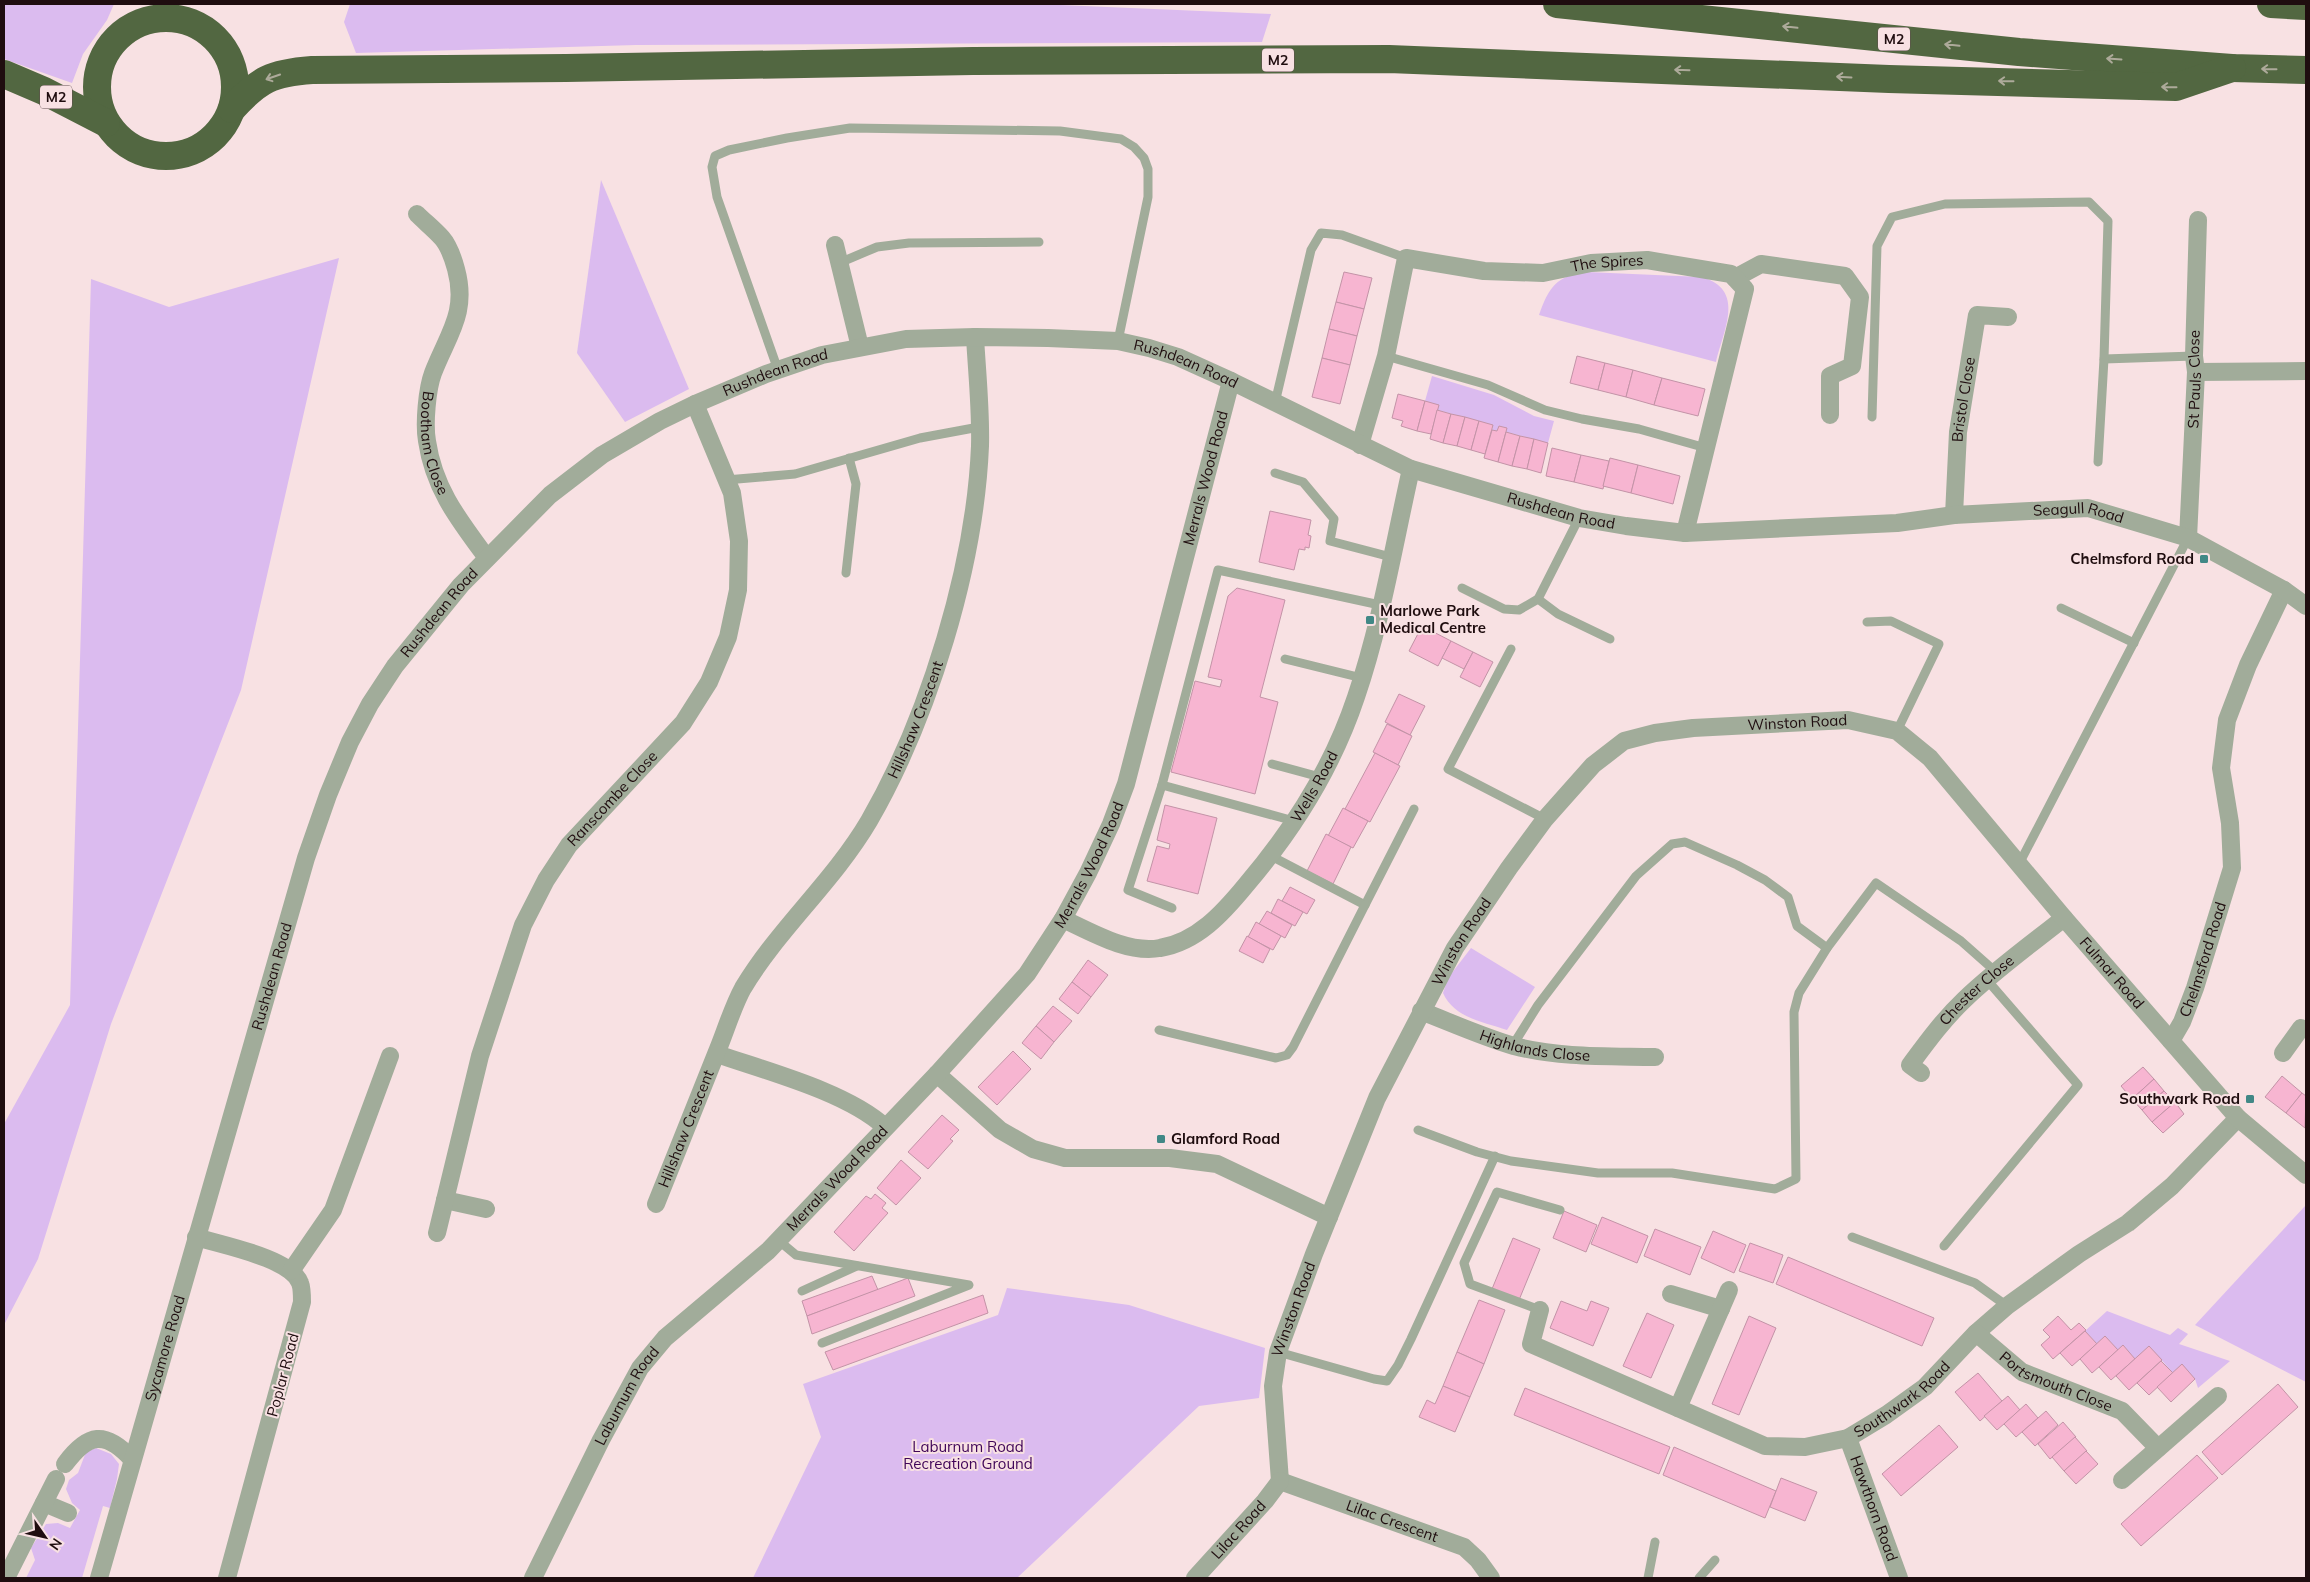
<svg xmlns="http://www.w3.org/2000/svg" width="2310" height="1582" viewBox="0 0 2310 1582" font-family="Mulish,sans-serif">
	<rect width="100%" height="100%" fill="#f8e1e3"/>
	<g fill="#dbbbef">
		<path d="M4,4H114L107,20L83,54L72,83L4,59Z"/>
		<path d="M350,4H1037L1271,14L1262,42L636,45L356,53L344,22Z"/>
		<path d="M601,180L689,389L625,422L577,353Z"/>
		<path d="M339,258L241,690L111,1024L38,1259L4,1325V1124L70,1005L91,279L169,307Z"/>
		<path d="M1587,272L1701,277C1746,289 1724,329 1716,362L1539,315C1549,287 1556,276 1587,272Z"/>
		<path d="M1432,376L1494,395L1534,416L1554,421L1548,443L1506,432L1507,428L1499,426L1497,431L1492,430L1493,425L1437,410L1425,401Z"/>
		<path d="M1471,948L1535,987L1507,1030C1484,1022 1454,1018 1443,993L1448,978Z"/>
		<path d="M2306,1205V1382L2195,1325Z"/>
		<path d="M1007,1288L1129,1305L1265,1348L1259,1398L1199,1406L1017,1578H753L821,1437L803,1384L998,1315Z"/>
		<path d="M2107,1311L2170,1335L2178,1328L2188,1334L2179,1344L2230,1361L2198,1388L2195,1379L2182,1365L2173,1373L2149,1346L2135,1359L2123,1345L2118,1350L2105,1336L2097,1344L2085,1331Z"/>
		<path d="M96,1448L111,1454L119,1464L117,1479L110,1508L103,1506L82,1578H26L35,1560L31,1548L46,1524L58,1523L70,1528L80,1510L72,1503L66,1489L69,1480L78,1473L86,1452Z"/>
	</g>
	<g fill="#f7b5d1" stroke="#c393a7">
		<path d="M1344,272L1372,278L1364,309L1336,302Z"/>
		<path d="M1336,302L1364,309L1357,336L1329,329Z"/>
		<path d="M1329,329L1357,336L1350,365L1322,358Z"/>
		<path d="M1577,356L1605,363L1598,390L1570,383Z"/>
		<path d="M1322,358L1350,365L1340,404L1312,397Z"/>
		<path d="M1605,363L1633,370L1626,397L1598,390Z"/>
		<path d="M1633,370L1662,378L1654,405L1626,397Z"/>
		<path d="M1662,378L1705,389L1698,416L1654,405Z"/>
		<path d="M1398,394L1425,401L1417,431L1401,426L1403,421L1392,418Z"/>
		<path d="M1425,401L1439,405L1431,434L1417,431Z"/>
		<path d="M1437,410L1451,414L1443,443L1430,439Z"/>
		<path d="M1451,414L1465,417L1457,446L1443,443Z"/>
		<path d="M1465,417L1479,421L1471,450L1457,446Z"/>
		<path d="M1479,421L1493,425L1485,454L1471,450Z"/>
		<path d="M1499,426L1507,428L1498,462L1484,458L1492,430L1497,431Z"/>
		<path d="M1506,432L1520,436L1512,466L1498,462Z"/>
		<path d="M1520,436L1534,439L1527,469L1512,466Z"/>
		<path d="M1534,439L1548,443L1541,473L1527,469Z"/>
		<path d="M1552,448L1581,455L1574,482L1546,476Z"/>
		<path d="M1581,455L1609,461L1603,489L1574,482Z"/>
		<path d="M1610,458L1638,465L1631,493L1603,486Z"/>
		<path d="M1638,465L1680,476L1673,504L1631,493Z"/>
		<path d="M1270,511L1311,520L1308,535L1311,536L1309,548L1305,547V550L1299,549L1294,570L1259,562Z"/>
		<path d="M1237,588L1285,600L1260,697L1278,702L1255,794L1171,772L1195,681L1220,687L1222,680L1208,677L1228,596Z"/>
		<path d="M1422,626L1451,641L1438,666L1409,651Z"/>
		<path d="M1451,641L1473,652L1464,669L1442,658Z"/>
		<path d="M1473,652L1493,662L1480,687L1460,677Z"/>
		<path d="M1399,694L1425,706L1410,735L1385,722Z"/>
		<path d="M1387,724L1412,736L1398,765L1373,752Z"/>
		<path d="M1375,753L1400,766L1370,822L1345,809Z"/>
		<path d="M1165,805L1217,818L1198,894L1147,881L1157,846L1169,849L1170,844L1157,840Z"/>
		<path d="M1343,808L1368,821L1353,848L1328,836Z"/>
		<path d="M1326,834L1351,847L1333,884L1307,871Z"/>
		<path d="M1290,887L1315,900L1307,914L1282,901Z"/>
		<path d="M1278,899L1303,912L1295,926L1271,913Z"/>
		<path d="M1267,911L1292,925L1285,938L1259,924Z"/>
		<path d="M1256,922L1281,936L1273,950L1248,937Z"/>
		<path d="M1247,936L1270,949L1263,963L1239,951Z"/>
		<path d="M1088,960L1108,975L1091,997L1072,982Z"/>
		<path d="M1072,982L1091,997L1078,1014L1059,999Z"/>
		<path d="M1053,1006L1072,1021L1054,1042L1036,1026Z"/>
		<path d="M1036,1026L1054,1042L1041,1059L1022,1043Z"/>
		<path d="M1013,1051L1031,1069L997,1105L978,1087Z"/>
		<path d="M2143,1067L2154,1079L2132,1099L2121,1086Z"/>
		<path d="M2282,1076L2302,1093L2286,1113L2265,1097Z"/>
		<path d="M2154,1079L2164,1091L2142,1110L2132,1099Z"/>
		<path d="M2164,1091L2175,1102L2152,1122L2142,1110Z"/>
		<path d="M2302,1093L2306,1096L2305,1128L2286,1113Z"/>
		<path d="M2175,1102L2184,1114L2163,1133L2152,1122Z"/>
		<path d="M942,1115L959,1130L950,1139L953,1141L928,1169L908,1152Z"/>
		<path d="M901,1160L921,1178L896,1205L877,1188Z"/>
		<path d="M875,1194L886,1203L882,1208L888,1213L854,1251L834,1232L866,1196L871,1199Z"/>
		<path d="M1564,1211L1597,1225L1586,1252L1553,1238Z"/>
		<path d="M1602,1217L1648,1236L1637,1263L1591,1244Z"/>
		<path d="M1655,1229L1701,1247L1690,1275L1644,1256Z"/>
		<path d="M1713,1231L1746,1245L1734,1273L1701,1258Z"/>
		<path d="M1513,1238L1540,1249L1519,1300L1492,1289Z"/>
		<path d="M1750,1243L1783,1255L1773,1283L1739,1271Z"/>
		<path d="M1788,1257L1934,1318L1922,1346L1776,1284Z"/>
		<path d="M872,1276L878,1290L807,1316L802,1301Z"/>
		<path d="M908,1278L915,1296L812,1334L807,1316Z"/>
		<path d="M983,1295L988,1313L833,1370L825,1352Z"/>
		<path d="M1479,1300L1505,1310L1484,1364L1457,1352Z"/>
		<path d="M1561,1301L1587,1311L1591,1301L1609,1308L1593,1346L1550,1328Z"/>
		<path d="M1647,1313L1674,1325L1651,1378L1623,1366Z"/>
		<path d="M1749,1316L1776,1328L1739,1415L1712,1404Z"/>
		<path d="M2058,1316L2071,1330L2079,1323L2086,1330L2053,1359L2041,1345L2050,1337L2043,1330Z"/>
		<path d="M2085,1331L2097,1344L2072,1366L2060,1353Z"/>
		<path d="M2105,1336L2118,1350L2092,1373L2080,1359Z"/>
		<path d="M2123,1345L2135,1359L2111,1380L2099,1367Z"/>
		<path d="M2149,1346L2162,1360L2129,1390L2116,1376Z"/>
		<path d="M1457,1352L1484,1364L1470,1397L1443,1386Z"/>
		<path d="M2161,1361L2173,1373L2149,1395L2137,1383Z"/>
		<path d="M2182,1364L2195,1379L2171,1402L2157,1387Z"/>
		<path d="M1978,1373L2002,1401L1980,1421L1955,1392Z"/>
		<path d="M2278,1384L2298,1407L2222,1475L2202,1452Z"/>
		<path d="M1443,1386L1470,1397L1455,1432L1419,1417L1427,1400L1435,1404Z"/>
		<path d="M1525,1388L1670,1447L1659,1474L1514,1415Z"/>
		<path d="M2008,1396L2020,1410L1997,1430L1984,1416Z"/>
		<path d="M2026,1404L2038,1418L2016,1437L2004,1424Z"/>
		<path d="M2046,1411L2058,1425L2035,1446L2022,1432Z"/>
		<path d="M2063,1422L2076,1437L2050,1459L2038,1444Z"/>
		<path d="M1939,1425L1958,1447L1901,1496L1882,1474Z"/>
		<path d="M2075,1437L2087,1451L2064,1471L2052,1457Z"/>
		<path d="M1674,1447L1776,1491L1765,1518L1663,1475Z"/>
		<path d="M2086,1451L2098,1464L2076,1484L2064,1471Z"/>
		<path d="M2197,1455L2218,1478L2141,1546L2121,1524Z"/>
		<path d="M1781,1478L1817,1492L1805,1521L1770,1507Z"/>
	</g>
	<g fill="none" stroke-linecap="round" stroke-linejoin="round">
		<g stroke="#a1ac9a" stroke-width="9">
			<path d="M839,263L877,247L909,243L1039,242"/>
			<path d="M1386,356L1488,385L1545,410L1582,419L1639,429L1706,448"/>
			<path d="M2104,359L2194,356"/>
			<path d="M778,370L717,197L712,167L715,156L729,150L787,138L850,128L1060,131L1121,139L1134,147L1144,158L1148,169V197L1118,341"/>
			<path d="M1275,403L1311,250L1321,233L1342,235L1406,258"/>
			<path d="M1872,417L1877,246L1892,217L1945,204L2089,202L2108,221L2104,359L2098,462"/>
			<path d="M1275,473L1303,482L1334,519L1330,541L1391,557"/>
			<path d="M726,480L795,474L920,438L979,427"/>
			<path d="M846,573L856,484L849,458"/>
			<path d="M1462,588L1504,609L1519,610L1538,599L1579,518"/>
			<path d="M1538,599L1558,614L1610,639"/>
			<path d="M2061,608L2134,643"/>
			<path d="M1867,622L1891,621L1939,644L1897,731"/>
			<path d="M1511,649L1448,769L1545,819"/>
			<path d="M1285,659L1362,678"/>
			<path d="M1272,764L1320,777"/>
			<path d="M1162,785L1128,890L1172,908"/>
			<path d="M1294,821L1162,785L1218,570L1380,605"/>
			<path d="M1271,856L1365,905L1414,809"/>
			<path d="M2019,864L2188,538"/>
			<path d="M1159,1030L1276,1058L1287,1055L1293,1047L1365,905"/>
			<path d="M1513,1045L1538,1005L1636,876L1672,844L1685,842L1737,865L1765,880L1788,897L1797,926L1827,948L1876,883L1961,941L1996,972"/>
			<path d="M1418,1130L1477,1152L1511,1161L1598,1173H1672L1775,1189L1796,1179L1794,1012L1799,993L1827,948"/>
			<path d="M1852,1237L1975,1283L2007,1306"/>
			<path d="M778,1240L796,1255L969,1285L822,1343"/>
			<path d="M1944,1246L2078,1085L1987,980"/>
			<path d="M802,1291L857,1266"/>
			<path d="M1540,1310L1470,1284L1464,1263L1497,1192L1560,1210"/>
			<path d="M1278,1352L1374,1379L1387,1381L1398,1365L1411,1339L1495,1156"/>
			<path d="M1648,1578L1655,1542"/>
			<path d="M1699,1578L1715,1560"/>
		</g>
		<g stroke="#a1ac9a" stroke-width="18">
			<path id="s1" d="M417,214C425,222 434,229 442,238C449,246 453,258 456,269C468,313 448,334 433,373C427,389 424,424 427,441C434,489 459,520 487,558"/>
			<path d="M835,245L860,347"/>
			<path d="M1735,278L1761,264L1845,276L1860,297L1852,366L1830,376V415"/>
			<path d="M2196,372L2306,371"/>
			<path id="s2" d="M1360,445L1386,356L1406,258L1484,271L1543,273L1591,263L1647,260L1731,274L1745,289L1685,533"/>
			<path id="s3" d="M1954,515L1958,432L1977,315L2008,317"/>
			<path id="s4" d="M2188,538L2196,372L2194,356L2198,220"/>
			<path id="s5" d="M1063,919C1091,932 1128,954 1160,948C1197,942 1223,913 1246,885C1293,830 1333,766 1356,697C1381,624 1394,544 1411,469"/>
			<path id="s6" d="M1421,1011C1452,1023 1483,1037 1514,1046C1560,1058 1608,1056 1655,1057"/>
			<path id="s7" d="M2171,1041L2182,1022L2195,988L2232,868L2230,823L2221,768L2227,720L2248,665L2284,590"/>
			<path d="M2283,1053L2301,1028"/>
			<path d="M717,1054C766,1071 847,1092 885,1127"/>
			<path id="s8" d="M1921,1073L1910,1065C1927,1042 1943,1020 1964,1000C1995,970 2030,945 2064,918"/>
			<path d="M937,1074L1000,1130L1033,1149L1065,1158H1170L1217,1164L1329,1217"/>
			<path d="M445,1200L486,1209"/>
			<path id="s9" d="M656,1204C676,1154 696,1104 716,1054C725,1033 732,1008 743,988C779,928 833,882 869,821C929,717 975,566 980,446C981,410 977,373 975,337"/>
			<path id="s10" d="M437,1233L480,1056L523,925L546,880L569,845L683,723L709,682L728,637L738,590L739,541L732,493L695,404"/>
			<path d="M196,1237C221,1245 291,1258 300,1283C302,1288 302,1296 302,1302L227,1578"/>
			<path d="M291,1271L333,1210L390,1056"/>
			<path d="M1671,1294L1721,1309"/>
			<path id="s11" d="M1540,1310L1531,1344L1765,1446L1805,1447L1848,1438L1886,1415L1925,1387L1976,1333L2007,1306L2079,1254L2128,1223L2172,1186L2238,1118"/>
			<path id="s12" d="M1976,1333L2022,1372L2122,1411L2158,1448"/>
			<path d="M1678,1408L1729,1290"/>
			<path id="s13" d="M1848,1438L1899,1578"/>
			<path d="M65,1464C88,1433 105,1430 132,1459"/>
			<path d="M2122,1480L2218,1396"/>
			<path id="s14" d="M1280,1481L1273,1386L1278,1352L1314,1254L1377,1098L1455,948L1509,868L1545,819L1593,765L1624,741L1655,733L1693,728L1848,720L1897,731L1930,758L2064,918L2238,1118L2306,1175"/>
			<path id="s15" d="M1280,1481L1464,1547L1478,1560L1491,1578"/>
			<path d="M44,1503L68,1513"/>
			<path d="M6,1578L56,1479"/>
			<path id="s16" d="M99,1578L306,858L328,795L350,742L370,704L395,666L461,585L550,495L602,455L660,421L695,404L766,374L822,355L906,339L975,337L1048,338L1118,341L1149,348L1178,357L1231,381L1411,469L1579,518L1626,526L1685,533L1897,523L1954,515L2088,508L2188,538L2284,590L2306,606"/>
			<path id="s17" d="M533,1578L601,1440L640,1368L665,1338L768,1251L937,1074L1027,974L1063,919L1088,873L1111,824L1126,784L1231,381"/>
			<path id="s18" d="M1195,1578L1265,1501L1280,1481"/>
		</g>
		<g stroke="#526741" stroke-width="28">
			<path d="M1557,4L2019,52L2232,68L2306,70"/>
			<path d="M2271,4L2306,6"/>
			<circle cx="166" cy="87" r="69"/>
			<path d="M4,74L44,91L106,123"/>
			<path d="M232,109C259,79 272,73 312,70L566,68L973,61L1389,59L1889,79L2176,87L2232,68"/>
		</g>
	</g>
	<defs><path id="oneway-shaft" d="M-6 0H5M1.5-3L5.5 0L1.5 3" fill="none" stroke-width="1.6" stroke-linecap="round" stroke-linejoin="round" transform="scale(1.25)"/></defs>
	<g stroke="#adaa9a">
		<use href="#oneway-shaft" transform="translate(1790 27) rotate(-174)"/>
		<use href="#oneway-shaft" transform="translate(1952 45) rotate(-174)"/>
		<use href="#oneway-shaft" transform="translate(2114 59) rotate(-176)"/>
		<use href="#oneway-shaft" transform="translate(2269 69) rotate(-179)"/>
		<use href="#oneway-shaft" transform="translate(1682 70) rotate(-178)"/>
		<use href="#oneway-shaft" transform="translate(273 77) rotate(161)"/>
		<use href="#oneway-shaft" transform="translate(1844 77) rotate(-177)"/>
		<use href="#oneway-shaft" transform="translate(2006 81) rotate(-179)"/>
		<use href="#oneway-shaft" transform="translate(2169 87) rotate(-179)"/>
	</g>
	<g fill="#418886" stroke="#f8e1e3" stroke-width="2">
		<rect x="2199" y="554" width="10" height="10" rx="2.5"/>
		<rect x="1365" y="615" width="10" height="10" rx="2.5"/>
		<rect x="2245" y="1094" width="10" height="10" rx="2.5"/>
		<rect x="1156" y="1134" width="10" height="10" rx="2.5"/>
	</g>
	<g text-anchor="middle" stroke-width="4" stroke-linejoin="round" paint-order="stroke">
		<g fill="#f8e1e3" stroke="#604d4f" stroke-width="1">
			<rect x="1878" y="27.5" width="32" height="23" rx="4"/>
			<rect x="1262" y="48.5" width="32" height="23" rx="4"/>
			<rect x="40" y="85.5" width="32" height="23" rx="4"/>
		</g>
		<g font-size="14" font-weight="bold" fill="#1f0d0f">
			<text x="1894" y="44">M2</text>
			<text x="1278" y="65">M2</text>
			<text x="56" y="102">M2</text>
		</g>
		<g font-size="15" fill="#1f0d0f" stroke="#f8e1e3">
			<text dy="5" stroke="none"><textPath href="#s2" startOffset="396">The Spires</textPath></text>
			<text dy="5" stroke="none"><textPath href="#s16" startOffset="1870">Rushdean Road</textPath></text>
			<text dy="5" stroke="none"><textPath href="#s16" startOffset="1451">Rushdean Road</textPath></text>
			<text dy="5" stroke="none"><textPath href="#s4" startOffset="159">St Pauls Close</textPath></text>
			<text dy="5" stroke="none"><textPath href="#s3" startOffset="116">Bristol Close</textPath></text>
			<text dy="5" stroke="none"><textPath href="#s1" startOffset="250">Bootham Close</textPath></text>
			<text dy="5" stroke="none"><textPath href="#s17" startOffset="1320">Merrals Wood Road</textPath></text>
			<text dy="5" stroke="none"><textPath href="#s16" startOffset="2275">Rushdean Road</textPath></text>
			<text dy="5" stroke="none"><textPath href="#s16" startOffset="2796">Seagull Road</textPath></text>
			<text dy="5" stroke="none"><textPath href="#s16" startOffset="1031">Rushdean Road</textPath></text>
			<text dy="5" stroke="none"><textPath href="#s9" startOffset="554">Hillshaw Crescent</textPath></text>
			<text dy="5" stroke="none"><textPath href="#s14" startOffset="1015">Winston Road</textPath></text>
			<text dy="5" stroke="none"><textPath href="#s5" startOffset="332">Wells Road</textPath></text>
			<text dy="5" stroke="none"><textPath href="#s10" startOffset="476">Ranscombe Close</textPath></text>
			<text dy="5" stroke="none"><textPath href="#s17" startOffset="915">Merrals Wood Road</textPath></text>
			<text dy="5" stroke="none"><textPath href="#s14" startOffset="580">Winston Road</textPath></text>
			<text dy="5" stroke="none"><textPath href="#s7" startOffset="88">Chelmsford Road</textPath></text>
			<text dy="5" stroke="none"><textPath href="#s14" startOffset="1440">Fulmar Road</textPath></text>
			<text dy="5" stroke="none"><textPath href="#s16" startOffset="626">Rushdean Road</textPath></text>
			<text dy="5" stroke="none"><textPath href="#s8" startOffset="114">Chester Close</textPath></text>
			<text dy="5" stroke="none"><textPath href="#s6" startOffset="120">Highlands Close</textPath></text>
			<text dy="5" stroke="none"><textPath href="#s9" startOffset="81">Hillshaw Crescent</textPath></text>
			<text dy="5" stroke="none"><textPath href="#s17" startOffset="510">Merrals Wood Road</textPath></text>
			<text dy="5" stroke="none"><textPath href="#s14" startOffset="175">Winston Road</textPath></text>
			<text dy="5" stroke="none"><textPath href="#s16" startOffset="239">Sycamore Road</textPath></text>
			<text transform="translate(283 1375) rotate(-75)" y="5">Poplar Road</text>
			<text dy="5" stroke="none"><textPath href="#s12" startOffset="95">Portsmouth Close</textPath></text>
			<text dy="5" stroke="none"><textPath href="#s17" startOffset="205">Laburnum Road</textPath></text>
			<text dy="5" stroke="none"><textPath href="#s11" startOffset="441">Southwark Road</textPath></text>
			<text dy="5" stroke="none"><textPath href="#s13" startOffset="75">Hawthorn Road</textPath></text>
			<text dy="5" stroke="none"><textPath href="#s15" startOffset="119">Lilac Crescent</textPath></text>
			<text dy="5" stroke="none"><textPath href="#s18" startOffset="65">Lilac Road</textPath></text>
		</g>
		<g font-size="15" font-weight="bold" fill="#1f0d0f" stroke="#f8e1e3" text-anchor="end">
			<text x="2194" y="564">Chelmsford Road</text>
			<text x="1380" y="616" text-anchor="start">Marlowe Park<tspan x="1380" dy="17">Medical Centre</tspan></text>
			<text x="2240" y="1104">Southwark Road</text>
			<text x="1171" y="1144" text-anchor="start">Glamford Road</text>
		</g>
		<g font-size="15" fill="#400558" stroke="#f8e1e3">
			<text x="968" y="1452">Laburnum Road<tspan x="968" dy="17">Recreation Ground</tspan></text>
		</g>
	</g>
	<rect width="2310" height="1582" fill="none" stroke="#1f0d0f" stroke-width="10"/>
	<g transform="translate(45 1537) rotate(124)" stroke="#f8e1e3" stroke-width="4" paint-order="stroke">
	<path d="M0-4L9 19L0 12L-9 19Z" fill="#1f0d0f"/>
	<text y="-8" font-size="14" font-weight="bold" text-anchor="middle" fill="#1f0d0f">N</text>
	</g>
</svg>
